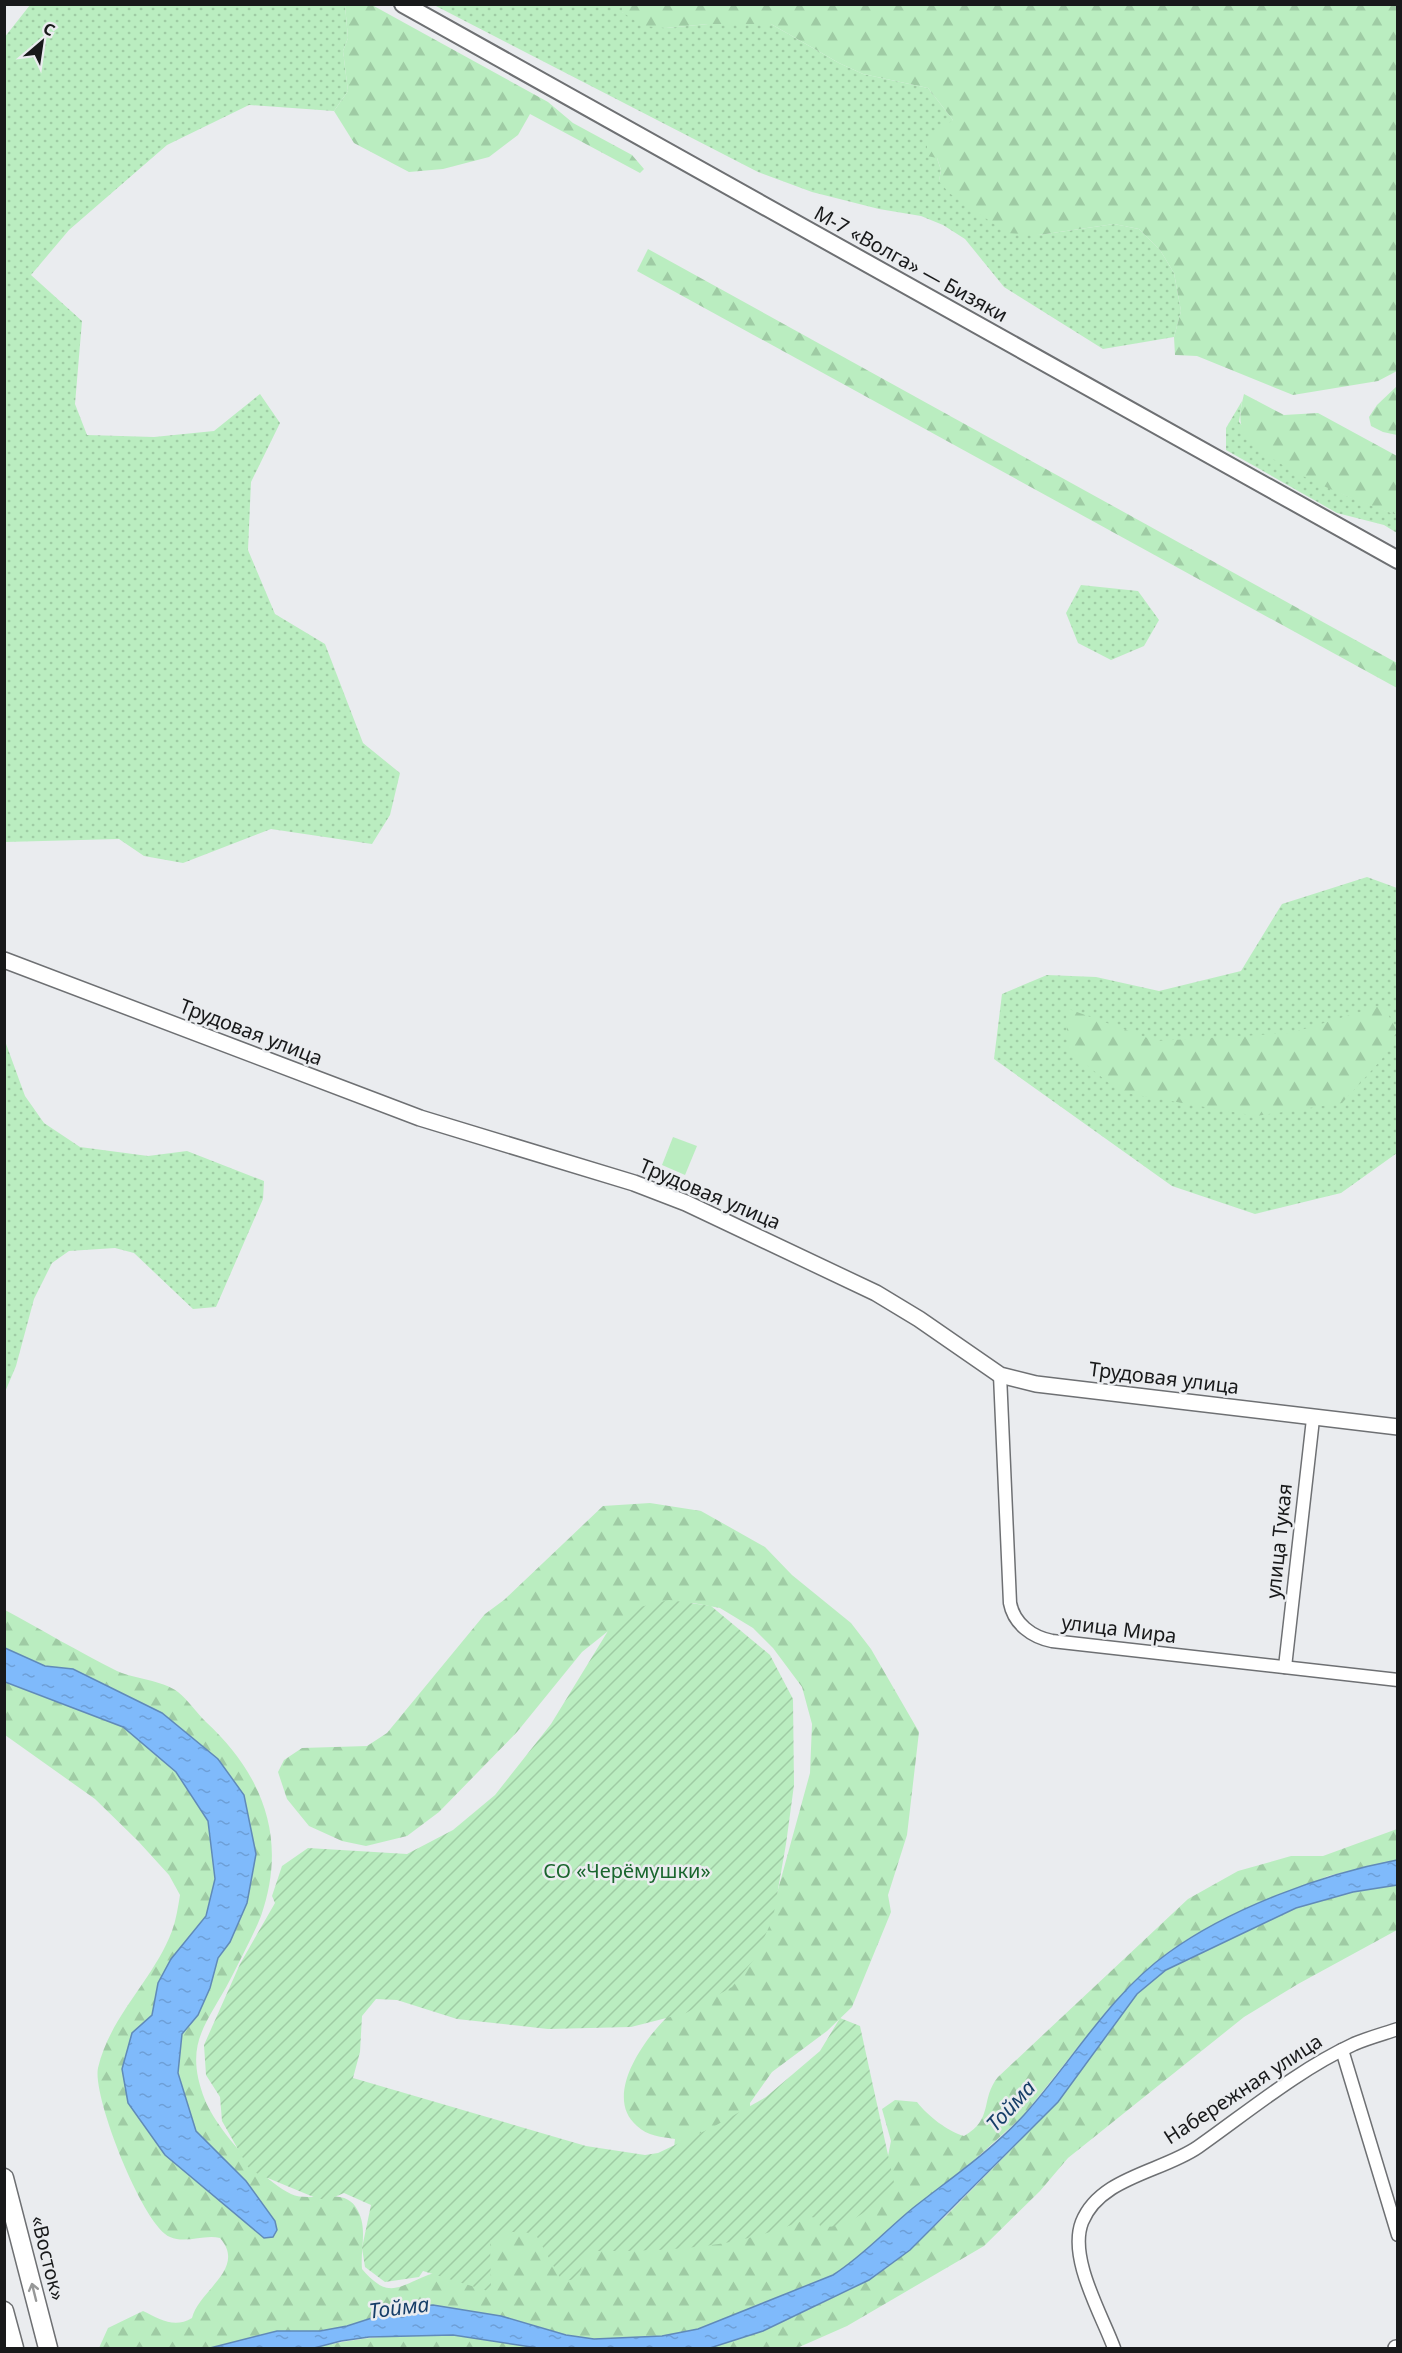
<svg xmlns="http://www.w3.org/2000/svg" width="1402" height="2353" viewBox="0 0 1402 2353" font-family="'Noto Sans',sans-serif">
	<defs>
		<pattern id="grass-dots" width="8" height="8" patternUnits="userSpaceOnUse" patternTransform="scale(1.5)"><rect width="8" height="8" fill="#baedc0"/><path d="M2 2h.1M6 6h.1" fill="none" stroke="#9fcba4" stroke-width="1.8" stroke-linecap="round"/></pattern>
		<pattern id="forest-firs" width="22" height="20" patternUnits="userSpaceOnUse" patternTransform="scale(1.5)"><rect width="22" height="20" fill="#baedc0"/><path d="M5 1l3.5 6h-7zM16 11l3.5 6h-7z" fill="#9fcba4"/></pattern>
		<pattern id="garden-furrows" width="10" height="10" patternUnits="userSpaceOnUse" patternTransform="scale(1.5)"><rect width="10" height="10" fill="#baedc0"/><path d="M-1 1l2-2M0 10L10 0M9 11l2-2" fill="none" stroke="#9fcba4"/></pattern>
		<pattern id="water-ripples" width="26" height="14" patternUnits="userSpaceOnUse" patternTransform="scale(1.5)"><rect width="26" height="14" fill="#7fbafb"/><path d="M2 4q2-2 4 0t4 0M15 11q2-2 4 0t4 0" fill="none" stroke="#6d9fd7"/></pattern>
	</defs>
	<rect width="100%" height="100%" fill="#eaecef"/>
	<g fill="url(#grass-dots)">
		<path d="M30,5H345L348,38L343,51L348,91L334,111L249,105L167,145L69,230L31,275L82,321L75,404L87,435L154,437L214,431L260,394L280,423L251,482L248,550L275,614L325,644L363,743L400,773L390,815L372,844L271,829L183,863L144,856L119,839L5,842L4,38Z"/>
		<path d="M434,5H622V12L666,28L708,24H771L839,63L863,74L928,88L953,120L937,158L941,170L939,181L1039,235L1114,224L1139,229L1160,250L1174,273L1181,311L1174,337L1103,349L1004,287L965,239L943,225L921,216L879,209L812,192L758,172Z"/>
		<path d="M1242,401L1239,422L1269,455L1345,495L1397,515V533L1384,525L1337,513L1226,450V428Z"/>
		<path d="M1081,585L1138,591L1159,620L1144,646L1111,660L1078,643L1066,613Z"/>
		<path d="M1367,877L1397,888V1153L1341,1193L1255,1214L1172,1186L994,1059L1002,994L1047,975L1096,977L1159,991L1241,971L1282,904Z"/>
		<path d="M5,1041L25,1096L44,1123L80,1147L148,1156L187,1151L264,1181L263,1199L216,1307L193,1309L134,1253L115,1248L69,1251L52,1263L34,1299L16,1366L5,1392Z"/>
	</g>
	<g fill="url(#forest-firs)">
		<path d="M622,4L1397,5V371L1378,381L1293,395L1197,356L1175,355L1174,337L1181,311L1174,273L1160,250L1139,229L1114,224L1039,235L1007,233L949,193L939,181L941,170L937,158L927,156V139L953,120L928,88L863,74L839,63L771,24H708L666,28L643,26L622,12Z"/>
		<path d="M345,5H372L548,102L573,123L632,155L644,169L640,173L530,114L518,135L489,157L443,169L409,172L354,143L334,111L348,91L343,51L348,38Z"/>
		<path d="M648,249L1397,663V688L637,271Z"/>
		<path d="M1397,386V435L1383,432L1371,426L1369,417L1377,405Z"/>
		<path d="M1244,394L1284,415L1318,413L1397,456V515C1361,503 1265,466 1245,434C1237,421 1241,407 1244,394Z"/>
		<path d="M1383,1005L1397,1031L1382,1059L1342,1103L1256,1116L1120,1092L1068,1050L1066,1008L1156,1041L1291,1033Z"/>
		<path d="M650,1503L701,1511L765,1547L792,1575L851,1623L871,1649L919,1732L907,1835L888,1895L891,1912L852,2007L827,2031L772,2072L750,2103L751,2123L887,2161L891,2141L882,2109L895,2100L917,2102C928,2116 947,2131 964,2136C994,2119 980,2099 998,2077L1188,1899L1238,1871L1291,1856H1323L1397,1829V1860L1328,1876L1191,1937L1167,1953L1110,2007L1023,2116L972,2162L915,2207L850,2264L833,2275L698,2329L662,2336L594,2339L566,2335L501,2316L433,2305L406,2307L347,2326L320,2331H277L210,2348H99L108,2328L143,2311C160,2319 174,2329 192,2318C199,2290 247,2269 220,2238C204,2234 186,2244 170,2237C143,2226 92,2096 98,2068C110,2016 154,1979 172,1931C176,1920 178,1907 180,1895L169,1875L138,1841L95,1799L5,1735V1682L123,1727L176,1772L208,1821L215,1879L206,1916L171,1959L158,1983L152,2016L132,2033L165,2155L265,2238L273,2237L277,2230L275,2221L246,2181L196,2131L178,2073L182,2034L198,2015L210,1988L218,1958L230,1942L247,1903L256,1854L244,1795L218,1759L73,1669L45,1666L5,1648V1610C42,1630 79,1652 117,1671C135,1679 162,1680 178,1692C188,1700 197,1713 206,1722C263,1775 288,1839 261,1916C253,1936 241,1958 231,1978C206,2026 183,2043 205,2100C217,2130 263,2181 291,2194C310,2203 342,2187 355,2206C369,2226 360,2247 362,2269C388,2299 396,2288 428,2275C436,2272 447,2274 456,2273L491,2230L673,2156L675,2139C662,2137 647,2136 637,2126C600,2095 650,2030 676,2009L776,1897L810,1773L812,1724L802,1687L773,1648L753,1628L720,1608L693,1603L663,1606L607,1632L582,1652L517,1732L439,1812L407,1836L366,1846L342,1841L309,1826L287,1799L278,1772L284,1760L302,1748L367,1746L387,1733L485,1614L504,1600L603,1506Z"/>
		<path d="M1397,1885V1930L1298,1984L1244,2017L1068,2158L1040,2191L984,2246L847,2326L797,2348H710L763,2331L851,2289L888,2267L946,2216L1058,2102L1137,1994L1166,1970L1296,1908L1353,1892Z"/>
		<path d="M453,2335L538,2348H314C359,2336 406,2335 453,2335Z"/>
	</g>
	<path fill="#baedc0" d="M673,1137L697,1146L685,1175L662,1165Z"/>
	<path fill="url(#garden-furrows)" d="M669,1600L711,1606L770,1655L793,1699L794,1785L786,1844L773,1918L755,1958L732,1987L686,2013L631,2027L548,2029L457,2019L397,2000L376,1999L362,2016L360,2052L353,2078L586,2146L645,2155L658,2153L713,2127L766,2097L820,2051L840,2018L860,2026L895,2187C874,2204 848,2232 820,2226L817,2218L811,2217C738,2249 670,2251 591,2251L584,2259L578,2279L562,2281L536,2235C518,2229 506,2231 490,2241L491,2292L423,2271L419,2277L385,2282L365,2267L362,2248L371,2205L344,2193L327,2200L316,2198L258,2174L248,2167L222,2121L220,2097L206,2075L204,2045L240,1964L275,1903L272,1896L282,1866L308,1848L407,1854L453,1830L495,1795L551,1724L611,1626L640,1607Z"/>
	<g fill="url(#water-ripples)" stroke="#608ab8" stroke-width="1.5">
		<path d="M5,1648L45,1666L73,1669L162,1713L218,1759L244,1795L256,1854L247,1903L230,1942L218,1958L210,1988L198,2015L182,2034L178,2073L196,2131L246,2181L275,2221L277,2230L273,2237L264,2238L165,2155L128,2103L122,2069L132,2033L152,2015L158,1983L171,1959L206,1916L215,1879L208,1821L176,1772L123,1727L5,1682Z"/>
		<path d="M1397,1860V1885L1353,1892L1296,1908L1166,1970L1137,1994L1058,2102L910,2250L869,2280L763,2331L710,2348H538L453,2335L369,2337L341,2341L314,2348H210L277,2331H320L347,2326L406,2307L433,2305L501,2316L566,2335L594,2339L662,2336L698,2329L833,2275C863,2256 886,2230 913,2208C951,2178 991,2151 1024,2115C1072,2062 1109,1995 1168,1953C1230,1908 1323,1874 1397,1860Z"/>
	</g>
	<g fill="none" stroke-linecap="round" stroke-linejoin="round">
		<defs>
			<g id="minor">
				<path d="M1000,1375L1010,1603C1014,1624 1032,1637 1052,1641L1398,1680"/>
				<path d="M1285,1667L1313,1419"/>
				<path d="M1342,2050L1398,2235"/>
				<path d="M1114,2348C1102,2315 1068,2258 1082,2222C1100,2177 1162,2172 1198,2147C1249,2111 1298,2070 1354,2044C1368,2038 1383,2034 1398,2029"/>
			</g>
			<g id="tertiary">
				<path d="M4,960L420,1118L634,1183L686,1203L876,1293L919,1319L1000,1375L1036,1384L1398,1427"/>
				<path d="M1396,2348H1398"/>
			</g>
			<path id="secondary" d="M403,4L1398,560"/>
			<g id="primary">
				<path d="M4,2178L48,2348"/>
				<path d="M4,2311L14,2348"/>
			</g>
		</defs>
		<use href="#minor" stroke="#6e7073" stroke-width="15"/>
		<use href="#tertiary" stroke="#6e7073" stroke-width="18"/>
		<use href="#secondary" stroke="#6e7073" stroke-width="20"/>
		<use href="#primary" stroke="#6e7073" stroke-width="21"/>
		<use href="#minor" stroke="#fff" stroke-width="12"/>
		<use href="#tertiary" stroke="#fff" stroke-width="15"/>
		<use href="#secondary" stroke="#fff" stroke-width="16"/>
		<use href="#primary" stroke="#fff" stroke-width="18"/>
	</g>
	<defs><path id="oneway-shaft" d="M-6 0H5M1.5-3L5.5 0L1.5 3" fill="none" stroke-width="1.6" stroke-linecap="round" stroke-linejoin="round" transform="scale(1.5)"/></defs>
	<use stroke="#979898" href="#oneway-shaft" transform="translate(34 2292) rotate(-104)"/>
	<g text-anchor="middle" stroke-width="5" stroke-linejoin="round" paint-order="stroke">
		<g font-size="20" fill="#18191a" stroke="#eaecef">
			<text transform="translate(911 264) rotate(29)" y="7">М-7 «Волга» — Бизяки</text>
			<text transform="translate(251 1032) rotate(21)" y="7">Трудовая улица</text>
			<text transform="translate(710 1194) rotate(23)" y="7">Трудовая улица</text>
			<text transform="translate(1164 1378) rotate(7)" y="7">Трудовая улица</text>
			<text transform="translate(1279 1541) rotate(-84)" y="7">улица Тукая</text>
			<text transform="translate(1119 1629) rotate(7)" y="7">улица Мира</text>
			<text transform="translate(1243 2089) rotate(-33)" y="7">Набережная улица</text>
			<text transform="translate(48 2258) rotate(76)" y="7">«Восток»</text>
		</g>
		<g font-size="20" fill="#1a662e" stroke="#eaecef">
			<text x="627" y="1878">СО «Черёмушки»</text>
		</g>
		<g font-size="21" font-style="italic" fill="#163e68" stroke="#eaecef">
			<text transform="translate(1011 2106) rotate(-47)" y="7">Тойма</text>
			<text transform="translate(399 2308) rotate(-7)" y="7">Тойма</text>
		</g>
	</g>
	<rect width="1402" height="2353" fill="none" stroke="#18191a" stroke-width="12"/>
	<g transform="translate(42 42) rotate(29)" stroke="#eaecef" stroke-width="4.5" paint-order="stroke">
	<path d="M0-4.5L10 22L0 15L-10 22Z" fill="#18191a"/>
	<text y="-9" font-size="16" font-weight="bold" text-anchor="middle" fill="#18191a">С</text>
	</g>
</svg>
